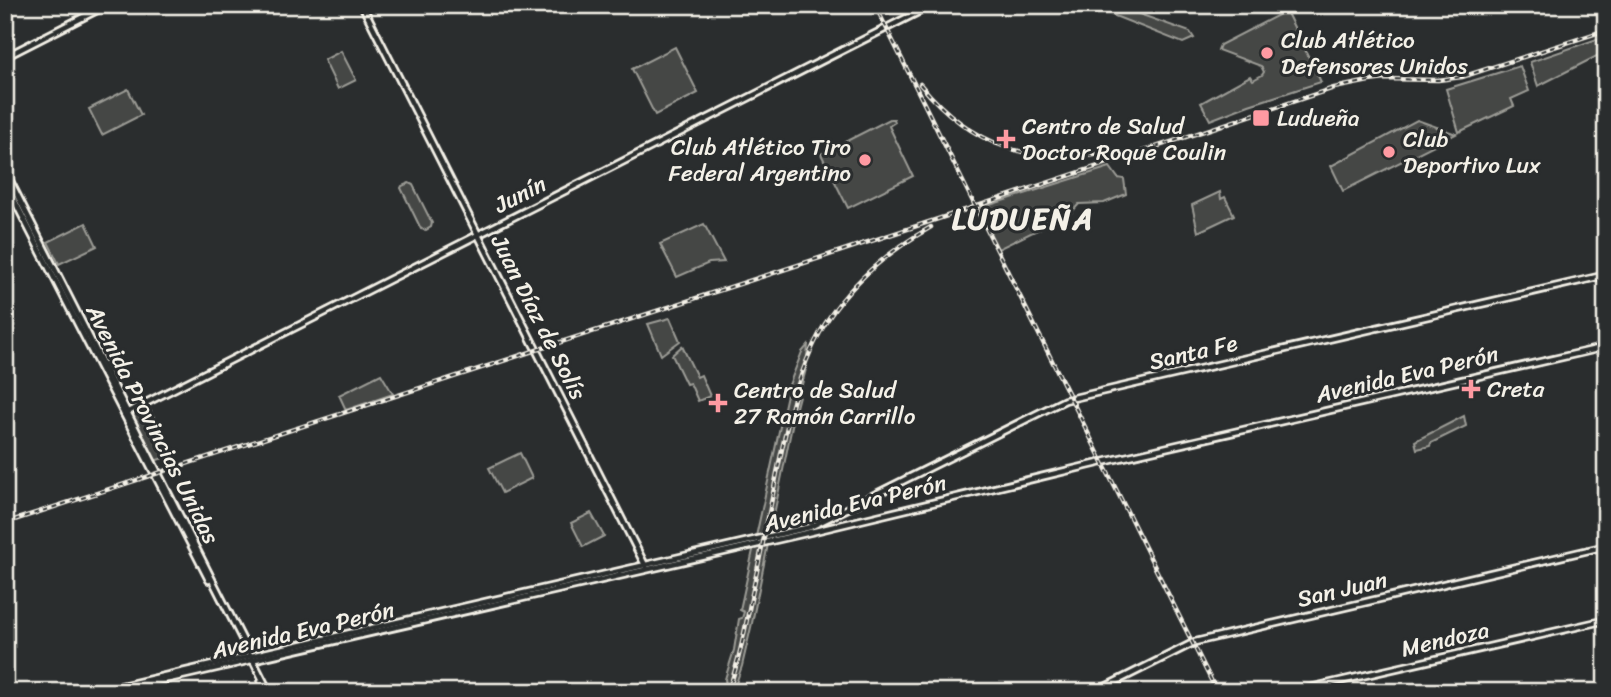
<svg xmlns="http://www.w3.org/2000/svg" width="1611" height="697" viewBox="0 0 1611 697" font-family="Sriracha,sans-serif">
	<rect width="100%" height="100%" fill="#2a2d2e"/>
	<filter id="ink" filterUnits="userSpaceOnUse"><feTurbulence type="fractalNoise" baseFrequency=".0143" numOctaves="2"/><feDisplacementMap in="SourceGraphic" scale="14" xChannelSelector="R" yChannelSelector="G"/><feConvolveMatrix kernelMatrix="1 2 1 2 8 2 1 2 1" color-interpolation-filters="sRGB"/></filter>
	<g filter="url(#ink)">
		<g fill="#444645" stroke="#9c9c96" stroke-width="2">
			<path d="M1087,5H1114L1190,32L1194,38L1183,43Z"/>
			<path d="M1286,11L1321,82L1249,105L1210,120L1201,103L1250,76L1253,80L1262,75L1264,72L1261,66L1218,50L1220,45Z"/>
			<path d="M1597,39L1603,53L1538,86L1530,62Z"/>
			<path d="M675,47L698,93L655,115L632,69Z"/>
			<path d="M341,51L356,80L338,89L324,60Z"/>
			<path d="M1520,66L1529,91L1511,99L1514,106L1459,132L1446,89Z"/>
			<path d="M128,89L141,115L102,135L89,109Z"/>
			<path d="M890,119H894L895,122L889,126L913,176L848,208L821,154Z"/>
			<path d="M1417,120L1456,134L1343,191L1331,166Z"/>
			<path d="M1110,167L1118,178L1124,179L1126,194L1104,203L1079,204L1070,214L998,249L977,209Z"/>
			<path d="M409,183L413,185L432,223L431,227L426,230L421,229L401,188L402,186Z"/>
			<path d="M1220,192L1221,199L1225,197L1234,215L1198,232L1192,205Z"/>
			<path d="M86,223L97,246L59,264L48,242Z"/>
			<path d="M704,224L724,262L709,263L677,277L660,244Z"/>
			<path d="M670,318L680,341L661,355L648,324Z"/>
			<path d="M808,345L806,369L795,411L752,623L742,666L733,692H724L726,686L725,679L734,650L739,619L742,618L744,612L740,610L789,385L802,352Z"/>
			<path d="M682,346L697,377L701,375L710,396L698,401L690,383L686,384L672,355Z"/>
			<path d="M381,374L393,394L346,410L339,395Z"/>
			<path d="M148,406L173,455L154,461L132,417V414Z"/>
			<path d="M1464,416L1466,426L1431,443L1430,446L1417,449L1415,441Z"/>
			<path d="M520,453L532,478L502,493L489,468Z"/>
			<path d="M591,513L604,536L583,547L571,523Z"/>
		</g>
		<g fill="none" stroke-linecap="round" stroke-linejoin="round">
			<defs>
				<g id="secondary">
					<path d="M362,5L646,567"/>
					<path d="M5,57L107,5"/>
					<path d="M5,171L269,692"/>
					<path d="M5,182L209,580"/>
					<path d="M124,414L932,5"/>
					<path d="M261,682L266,692"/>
					<path d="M95,692L810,527L1065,400L1606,275"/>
					<path d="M112,692L815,531L1103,462L1606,347"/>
					<path d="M1095,692L1195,642L1606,546"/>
					<path d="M1292,692L1606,620"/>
				</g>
			</defs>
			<use href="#secondary" stroke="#f4f1e8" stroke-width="10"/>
			<use href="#secondary" stroke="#2a2d2e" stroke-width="4.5"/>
			<defs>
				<g id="rail">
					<path d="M875,5L1217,692"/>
					<path d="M920,84C971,146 1034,168 1113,152"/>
					<path d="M5,523L841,251L1334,88L1369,81L1385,79L1438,80L1462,77L1606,30"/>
					<path d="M728,692C739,661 745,630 751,599C760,557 769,515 777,473C789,416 799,358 835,309C861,274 894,248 931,227"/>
				</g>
			</defs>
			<use href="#rail" stroke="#f4f1e8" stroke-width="4.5"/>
			<use href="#rail" stroke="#2a2d2e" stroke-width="2" stroke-dasharray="5" stroke-linecap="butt"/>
		</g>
	</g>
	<g fill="#ff9aa2" stroke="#2a2d2e" stroke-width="2.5">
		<circle cx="1267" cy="53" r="7"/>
		<rect x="1252" y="109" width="18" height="18" rx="3.5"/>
		<path d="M1002.5 128.5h7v7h7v7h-7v7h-7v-7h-7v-7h7z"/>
		<circle cx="1389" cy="152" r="7"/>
		<circle cx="865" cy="160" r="7"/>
		<path d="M1467.5 378.5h7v7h7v7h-7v7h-7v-7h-7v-7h7z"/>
		<path d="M714.5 392.5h7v7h7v7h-7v7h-7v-7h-7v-7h7z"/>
	</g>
	<g text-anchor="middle" stroke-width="6" stroke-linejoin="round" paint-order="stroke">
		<g font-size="23" fill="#f4f1e8" stroke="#2a2d2e" text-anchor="start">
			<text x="1281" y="48">Club Atlético<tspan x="1281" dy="26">Defensores Unidos</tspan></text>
			<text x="1277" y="126">Ludueña</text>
			<text x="1022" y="134">Centro de Salud<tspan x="1022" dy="26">Doctor Roque Coulin</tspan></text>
			<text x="1403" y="147">Club<tspan x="1403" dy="26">Deportivo Lux</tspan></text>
			<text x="851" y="155" text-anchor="end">Club Atlético Tiro<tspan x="851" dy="26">Federal Argentino</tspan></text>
			<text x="1487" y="397">Creta</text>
			<text x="734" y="398">Centro de Salud<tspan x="734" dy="26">27 Ramón Carrillo</tspan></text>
		</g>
		<g font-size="23" fill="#f4f1e8" stroke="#2a2d2e">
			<text transform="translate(520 194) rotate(-27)" y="8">Junín</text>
			<text transform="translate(539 317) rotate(63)" y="8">Juan Díaz de Solís</text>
			<text transform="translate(1193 352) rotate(-13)" y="8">Santa Fe</text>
			<text transform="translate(1407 374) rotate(-13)" y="8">Avenida Eva Perón</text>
			<text transform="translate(153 424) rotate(63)" y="8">Avenida Provincias Unidas</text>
			<text transform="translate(855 503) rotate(-13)" y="8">Avenida Eva Perón</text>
			<text transform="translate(1342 589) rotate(-13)" y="8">San Juan</text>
			<text transform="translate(303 630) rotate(-13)" y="8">Avenida Eva Perón</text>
			<text transform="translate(1445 639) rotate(-13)" y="8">Mendoza</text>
		</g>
		<g font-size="30" font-weight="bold" letter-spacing="2" fill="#f4f1e8" stroke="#2a2d2e">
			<text x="1023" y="229">LUDUEÑA</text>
		</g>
	</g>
	<rect width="1611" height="697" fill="none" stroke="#2a2d2e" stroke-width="28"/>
	<rect x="14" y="14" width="1583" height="669" fill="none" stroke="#f4f1e8" stroke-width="2.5" filter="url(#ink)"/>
</svg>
